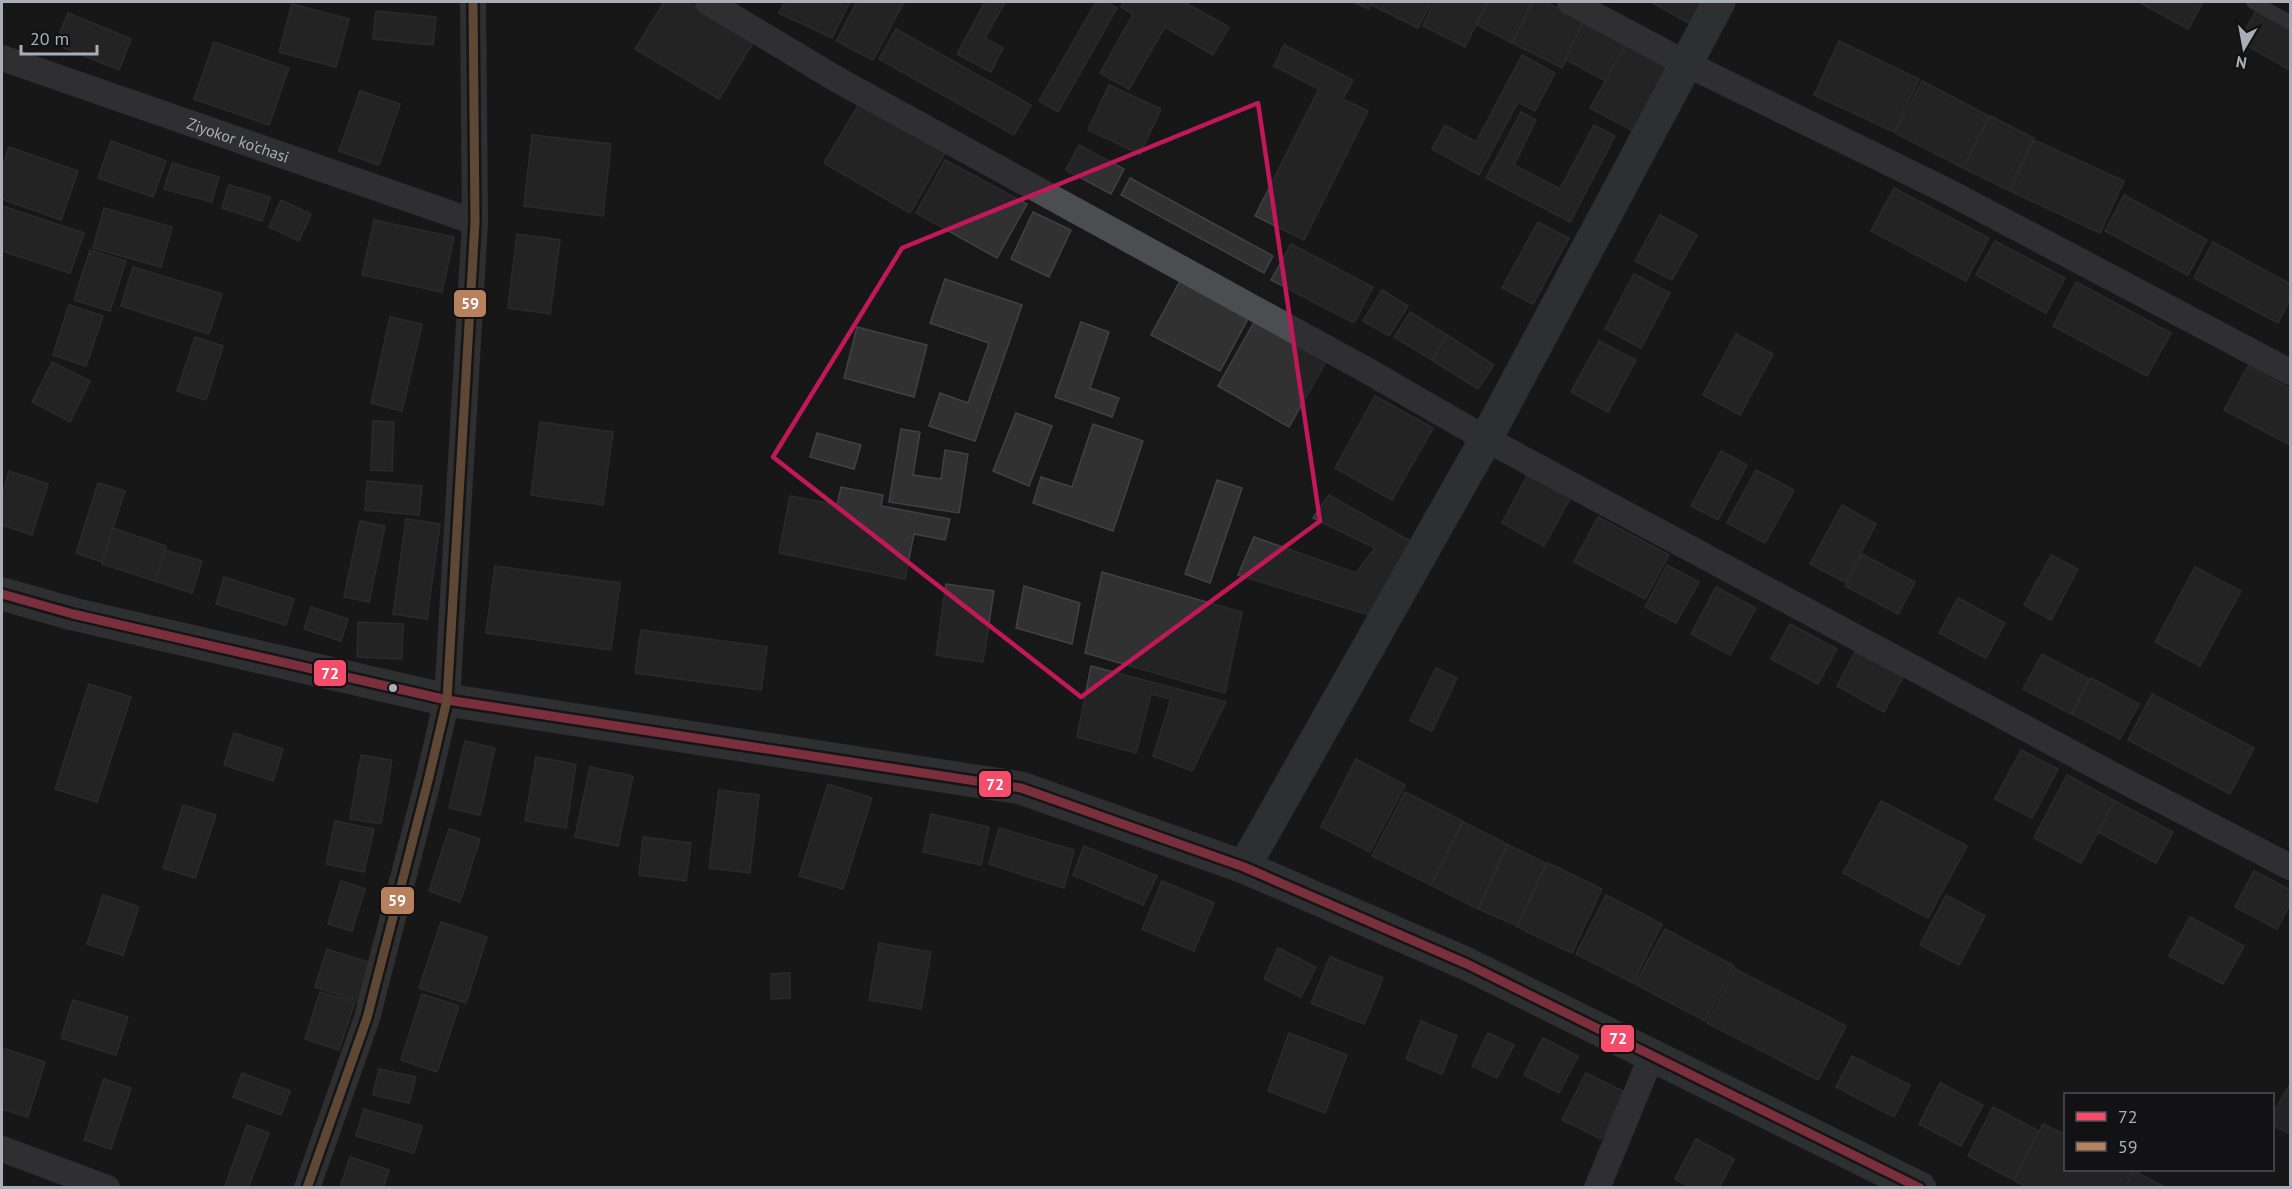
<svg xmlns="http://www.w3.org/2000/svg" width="2292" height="1189" viewBox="0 0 2292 1189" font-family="'PT Sans',sans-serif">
	<rect width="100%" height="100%" fill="#181818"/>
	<g fill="#313132" stroke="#404144" stroke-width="1.5">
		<path d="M664,2H687L754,41L719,99L635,49Z"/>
		<path d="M785,2H850L832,38L779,13Z"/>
		<path d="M857,2H904L873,60L836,41Z"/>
		<path d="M985,2H1005L985,38L1003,48L991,72L957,54Z"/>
		<path d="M1096,2H1106L1117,8L1058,112L1039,101Z"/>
		<path d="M1124,2H1184L1229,27L1213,55L1165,27L1129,89L1100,73L1133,14L1121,7Z"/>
		<path d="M1353,2H1373L1369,9Z"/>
		<path d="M1373,2H1431L1418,28L1372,5Z"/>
		<path d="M1434,2H1487L1465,47L1423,26Z"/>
		<path d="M1488,2H1532L1512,43L1477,25Z"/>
		<path d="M1533,2H1546L1586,22L1562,68L1512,43Z"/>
		<path d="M1651,2H1711L1696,27Z"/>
		<path d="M2139,2H2203L2188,29Z"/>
		<path d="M292,4L349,19L336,67L279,52Z"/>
		<path d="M376,11L436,17L433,45L373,39Z"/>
		<path d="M2256,11L2290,30V70L2239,41Z"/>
		<path d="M68,13L131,39L119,70L55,44Z"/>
		<path d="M1585,20L1629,43L1609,83L1565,59Z"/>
		<path d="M896,29L1031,105L1014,135L879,59Z"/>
		<path d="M1839,41L1919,79L1894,132L1814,95Z"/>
		<path d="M214,42L289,68L269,125L194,99Z"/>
		<path d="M1284,45L1353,80L1343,99L1368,111L1304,240L1255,216L1319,89L1274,66Z"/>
		<path d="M1626,45L1670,69L1635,132L1590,108Z"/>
		<path d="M1522,55L1555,73L1535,111L1518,102L1479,175L1432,149L1445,125L1476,142Z"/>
		<path d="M1922,81L1989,116L1963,168L1895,133Z"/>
		<path d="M1109,85L1161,109L1140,154L1088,130Z"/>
		<path d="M360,91L400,104L379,165L339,151Z"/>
		<path d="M859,104L945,153L910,213L824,163Z"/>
		<path d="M1521,112L1536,120L1514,165L1560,189L1594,125L1615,136L1570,222L1486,178Z"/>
		<path d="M1990,116L2034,138L2008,190L1963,168Z"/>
		<path d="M532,135L611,144L603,216L524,206Z"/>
		<path d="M2034,140L2124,181L2100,233L2010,191Z"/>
		<path d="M111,141L166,161L153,197L98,178Z"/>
		<path d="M1079,145L1124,169L1111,194L1066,170Z"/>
		<path d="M9,147L78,171L61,220L2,199V168Z"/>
		<path d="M945,160L1027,204L997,258L916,213Z"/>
		<path d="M172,163L219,177L212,202L164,189Z"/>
		<path d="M1130,178L1273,256L1264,273L1121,195Z"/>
		<path d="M229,185L270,197L262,221L222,208Z"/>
		<path d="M1894,188L1989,238L1966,281L1871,231Z"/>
		<path d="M2124,195L2207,240L2188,275L2105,231Z"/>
		<path d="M281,200L311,214L299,241L269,227Z"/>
		<path d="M2,206L84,233L70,273L2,251Z"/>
		<path d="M104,208L172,227L161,267L93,248Z"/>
		<path d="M1033,212L1071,230L1049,277L1011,259Z"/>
		<path d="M1660,215L1697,235L1672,280L1635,261Z"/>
		<path d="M374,220L454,237L442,292L362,275Z"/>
		<path d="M1538,222L1569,238L1533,304L1502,288Z"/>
		<path d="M517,234L560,240L550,314L508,308Z"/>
		<path d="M1995,241L2065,278L2046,313L1976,275Z"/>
		<path d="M2213,242L2290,284V299L2278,323L2194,278Z"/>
		<path d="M1291,244L1373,287L1354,323L1271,280Z"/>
		<path d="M90,250L126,261L110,311L74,300Z"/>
		<path d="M133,267L222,294L209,334L121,306Z"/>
		<path d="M1634,274L1670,293L1641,348L1605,329Z"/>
		<path d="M945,279L1022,305L975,441L929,426L940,393L968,403L989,343L930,323Z"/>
		<path d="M1181,279L1250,315L1220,371L1151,335Z"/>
		<path d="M2076,282L2171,333L2147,376L2053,326Z"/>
		<path d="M1382,290L1408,306L1389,336L1363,321Z"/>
		<path d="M69,305L103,316L86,366L53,355Z"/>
		<path d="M1410,312L1447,335L1432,360L1394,337Z"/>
		<path d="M390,317L422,324L402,411L371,403Z"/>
		<path d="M1257,317L1328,358L1289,427L1218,386Z"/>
		<path d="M1081,322L1109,332L1090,388L1119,398L1112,417L1055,397Z"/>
		<path d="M857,327L927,345L914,397L844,378Z"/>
		<path d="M1736,334L1773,354L1740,415L1703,395Z"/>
		<path d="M1447,335L1494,365L1478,389L1432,360Z"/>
		<path d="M195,337L223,346L206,400L177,391Z"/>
		<path d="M1599,341L1636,360L1608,412L1571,392Z"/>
		<path d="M52,362L90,381L70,422L32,402Z"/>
		<path d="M2248,366L2290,389V445L2224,410Z"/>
		<path d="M1375,396L1433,428L1392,500L1335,468Z"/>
		<path d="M1016,413L1052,426L1029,486L993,471Z"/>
		<path d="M373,421L394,422L392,471L371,470Z"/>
		<path d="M540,422L613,432L603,505L531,495Z"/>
		<path d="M1093,424L1143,441L1113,531L1033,503L1041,477L1072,487Z"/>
		<path d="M901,429L920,432L913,475L941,479L945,450L968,454L959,513L889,502Z"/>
		<path d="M817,433L861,445L854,469L810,457Z"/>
		<path d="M1721,451L1747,465L1718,520L1691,506Z"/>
		<path d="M1756,470L1794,490L1765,543L1727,523Z"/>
		<path d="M9,471L48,484L32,535L2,525V496Z"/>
		<path d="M1528,474L1571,497L1544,546L1502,523Z"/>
		<path d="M1217,480L1242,488L1210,583L1185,574Z"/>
		<path d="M367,481L422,486L419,515L365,510Z"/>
		<path d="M98,483L125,491L102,562L76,553Z"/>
		<path d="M841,487L883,495L881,506L950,519L945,540L914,534L905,579L779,553L790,496L837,505Z"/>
		<path d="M1329,495L1419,546L1382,619L1238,575L1254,537L1356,573L1375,548L1313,518Z"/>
		<path d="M1842,505L1876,524L1845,582L1810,564Z"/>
		<path d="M1598,517L1669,555L1645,599L1574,562Z"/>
		<path d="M406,519L440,524L427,619L393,614Z"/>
		<path d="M360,521L385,526L369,602L344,597Z"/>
		<path d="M113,528L166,546L155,581L102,564Z"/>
		<path d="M165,550L202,561L192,593L155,581Z"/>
		<path d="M1862,554L1915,582L1898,614L1845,586Z"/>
		<path d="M2051,555L2078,569L2051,620L2024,605Z"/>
		<path d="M1667,565L1699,582L1676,623L1645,607Z"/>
		<path d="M495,566L620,583L611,650L486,633Z"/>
		<path d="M2195,567L2241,591L2200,666L2155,642Z"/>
		<path d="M1102,572L1242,612L1225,693L1085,653Z"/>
		<path d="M224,577L294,599L286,625L216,604Z"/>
		<path d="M946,584L994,591L983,662L936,655Z"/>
		<path d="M1024,586L1080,603L1072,644L1016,628Z"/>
		<path d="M1716,587L1756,608L1730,655L1691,634Z"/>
		<path d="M1958,598L2005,623L1986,658L1939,633Z"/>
		<path d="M311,607L348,619L341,641L304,629Z"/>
		<path d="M358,622L403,624L402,659L357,657Z"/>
		<path d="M1790,624L1837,649L1818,684L1771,659Z"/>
		<path d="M641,630L767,647L761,690L635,673Z"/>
		<path d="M1855,652L1903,677L1884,712L1837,686Z"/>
		<path d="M2042,654L2089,679L2071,714L2023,689Z"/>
		<path d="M1091,666L1226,702L1192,771L1153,756L1171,699L1151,694L1136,753L1077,737Z"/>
		<path d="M1436,668L1457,678L1432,731L1410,721Z"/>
		<path d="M2091,678L2139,704L2120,739L2072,714Z"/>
		<path d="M89,684L131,697L97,802L55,789Z"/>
		<path d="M2152,694L2254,748L2230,794L2128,740Z"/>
		<path d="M234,733L283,749L273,781L224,765Z"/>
		<path d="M465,741L495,748L480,815L449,808Z"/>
		<path d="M2021,750L2058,769L2032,818L1995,799Z"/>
		<path d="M361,755L392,760L381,824L350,819Z"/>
		<path d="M536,757L576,764L566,828L525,821Z"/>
		<path d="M1356,759L1405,785L1370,852L1321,827Z"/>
		<path d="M590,767L633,776L618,846L575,837Z"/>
		<path d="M2067,775L2115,801L2081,863L2034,838Z"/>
		<path d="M828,784L872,798L843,889L799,876Z"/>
		<path d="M719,790L759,795L750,873L709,868Z"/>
		<path d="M1405,792L1463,821L1431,885L1372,856Z"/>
		<path d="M1881,801L1967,846L1928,918L1843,873Z"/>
		<path d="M2115,801L2173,832L2156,863L2098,832Z"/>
		<path d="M183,805L216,815L195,878L163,868Z"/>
		<path d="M931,814L989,827L981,865L923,852Z"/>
		<path d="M335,821L374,829L364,872L326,864Z"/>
		<path d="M1463,822L1507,844L1478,909L1431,885Z"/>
		<path d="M999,828L1074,850L1064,888L989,864Z"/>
		<path d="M449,829L480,839L460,902L429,891Z"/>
		<path d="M643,837L691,843L686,881L639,875Z"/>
		<path d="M1508,845L1546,863L1517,926L1479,909Z"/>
		<path d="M1084,846L1157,876L1143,905L1073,875Z"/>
		<path d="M1548,863L1602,889L1572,953L1517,927Z"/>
		<path d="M2254,871L2290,890V904L2277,929L2235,907Z"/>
		<path d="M341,881L365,889L352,931L328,924Z"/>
		<path d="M1162,881L1214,903L1194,951L1142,929Z"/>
		<path d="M103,895L139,907L123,955L87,944Z"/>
		<path d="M1606,895L1662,924L1633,983L1576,954Z"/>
		<path d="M1946,895L1985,916L1959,965L1920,945Z"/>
		<path d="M2190,917L2244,946L2223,984L2169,956Z"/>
		<path d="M441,922L487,937L466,1003L419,988Z"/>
		<path d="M1665,929L1734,966L1705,1021L1635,984Z"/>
		<path d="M879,943L931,952L921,1009L869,1000Z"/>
		<path d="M1278,948L1316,967L1301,997L1264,979Z"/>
		<path d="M327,949L371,963L358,1001L315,987Z"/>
		<path d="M1330,957L1383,978L1364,1024L1311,1003Z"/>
		<path d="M1735,969L1846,1026L1818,1080L1707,1023Z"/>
		<path d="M790,973V998L771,999V974Z"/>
		<path d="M320,992L355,1002L339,1050L305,1039Z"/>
		<path d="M422,994L459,1006L437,1072L401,1060Z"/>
		<path d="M73,1000L128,1017L116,1055L61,1038Z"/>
		<path d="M1421,1021L1457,1036L1442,1074L1406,1059Z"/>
		<path d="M1289,1033L1347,1055L1325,1113L1268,1091Z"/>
		<path d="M1488,1033L1514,1045L1497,1078L1472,1066Z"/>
		<path d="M1543,1038L1578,1056L1559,1093L1524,1075Z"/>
		<path d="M2,1048L45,1062L28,1117L2,1109Z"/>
		<path d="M1852,1056L1910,1085L1894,1117L1836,1087Z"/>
		<path d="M379,1069L416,1077L409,1103L373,1095Z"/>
		<path d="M242,1073L290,1091L281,1115L233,1097Z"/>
		<path d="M1586,1073L1625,1092L1601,1139L1562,1120Z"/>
		<path d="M104,1079L131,1088L111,1149L84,1140Z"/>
		<path d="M1940,1083L1983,1105L1961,1146L1919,1124Z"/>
		<path d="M2290,1084V1134L2272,1125V1116Z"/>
		<path d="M1993,1107L2039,1131L2014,1180L1968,1156Z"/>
		<path d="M364,1109L422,1126L414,1153L356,1136Z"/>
		<path d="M2043,1124L2066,1135V1170H2131L2134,1171L2125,1188H2028L2014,1180Z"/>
		<path d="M247,1125L269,1133L248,1188H230L225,1186Z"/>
		<path d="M1696,1139L1734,1159L1719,1188H1692L1675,1179Z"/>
		<path d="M350,1157L389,1170L383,1188H340Z"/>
		<path d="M2134,1171L2166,1188H2125Z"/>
	</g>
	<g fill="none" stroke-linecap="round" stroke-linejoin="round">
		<path stroke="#4c4d51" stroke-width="14" d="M2253,2L2290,22"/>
		<g stroke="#4c4d51" stroke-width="26">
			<path d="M708,2L838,80L1368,371L1486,439L2107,772L2290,867"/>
			<path d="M1570,2L1687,64L1949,192L2290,372"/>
			<path id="s1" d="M2,58L475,222"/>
			<path d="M2,1149L107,1188"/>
			<path d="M307,1188L367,1018L428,781L447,700L475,222L473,2"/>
			<path d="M1597,1188L1652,1055"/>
		</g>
		<g stroke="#4b4c4f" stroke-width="33">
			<path d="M2,594L73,614L447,700L1021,788L1244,867L1467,964L1920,1188"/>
			<path d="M1244,867L1486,439L1719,2"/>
		</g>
		<defs>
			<path id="bus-1" d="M2,594L73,614L447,700L1021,788L1244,867L1467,964L1920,1188"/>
			<path id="bus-2" d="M307,1188L367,1018L428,781L447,700L475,222L473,2"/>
		</defs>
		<use href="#bus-1" stroke="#121214" stroke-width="14"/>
		<use href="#bus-2" stroke="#121214" stroke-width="14"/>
		<use href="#bus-1" stroke="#f44d6c" stroke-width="9"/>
		<use href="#bus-2" stroke="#b6815c" stroke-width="9"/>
	</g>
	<path d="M0 0H2292V1189H0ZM1258,103L1320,521L1081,697L773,457L902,248Z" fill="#181818" fill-opacity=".55" fill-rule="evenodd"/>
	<path fill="none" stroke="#c2185b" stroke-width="4.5" stroke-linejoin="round" d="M1258,103L1320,521L1081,697L773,457L902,248Z"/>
	<circle fill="#a9afb9" stroke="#121214" stroke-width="2" cx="393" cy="688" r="5"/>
	<g text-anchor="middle" stroke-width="5" stroke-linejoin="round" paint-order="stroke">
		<g font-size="16" fill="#a9afb9" stroke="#121214">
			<text dy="6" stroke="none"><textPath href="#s1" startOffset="250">Ziyokor ko'chasi</textPath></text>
		</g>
	</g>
	<g stroke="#121214" stroke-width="2">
		<rect x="453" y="289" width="34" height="29" rx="6" fill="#b6815c"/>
		<rect x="313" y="659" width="34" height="28" rx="6" fill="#f44d6c"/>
		<rect x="978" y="770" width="34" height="28" rx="6" fill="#f44d6c"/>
		<rect x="380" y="886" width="35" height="29" rx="6" fill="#b6815c"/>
		<rect x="1600" y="1024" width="35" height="29" rx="6" fill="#f44d6c"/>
	</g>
	<g font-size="16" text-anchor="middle" font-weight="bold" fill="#fff">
		<text x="470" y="309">59</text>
		<text x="330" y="679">72</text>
		<text x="995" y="790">72</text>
		<text x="397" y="906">59</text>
		<text x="1618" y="1044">72</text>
	</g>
	<rect width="2292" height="1189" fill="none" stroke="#a9afb9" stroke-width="6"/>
	<rect x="2064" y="1093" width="210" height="78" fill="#121214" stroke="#4e5156" stroke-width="1.5"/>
	<rect x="2076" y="1112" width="30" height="9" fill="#f44d6c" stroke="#4e5156" stroke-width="1.5"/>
	<text x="2118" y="1123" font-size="18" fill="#a9afb9">72</text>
	<rect x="2076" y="1142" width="30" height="9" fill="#b6815c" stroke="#4e5156" stroke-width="1.5"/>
	<text x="2118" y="1153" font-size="18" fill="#a9afb9">59</text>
	<g transform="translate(2244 48) rotate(190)" stroke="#121214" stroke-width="4.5" paint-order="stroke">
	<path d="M0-4.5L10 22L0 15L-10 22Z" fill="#a9afb9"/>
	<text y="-9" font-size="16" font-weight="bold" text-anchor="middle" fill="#a9afb9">N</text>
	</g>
	<path d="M21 45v9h76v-9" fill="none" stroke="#a9afb9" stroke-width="3"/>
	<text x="30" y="45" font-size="18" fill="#a9afb9" stroke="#121214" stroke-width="4.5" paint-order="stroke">20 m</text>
</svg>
